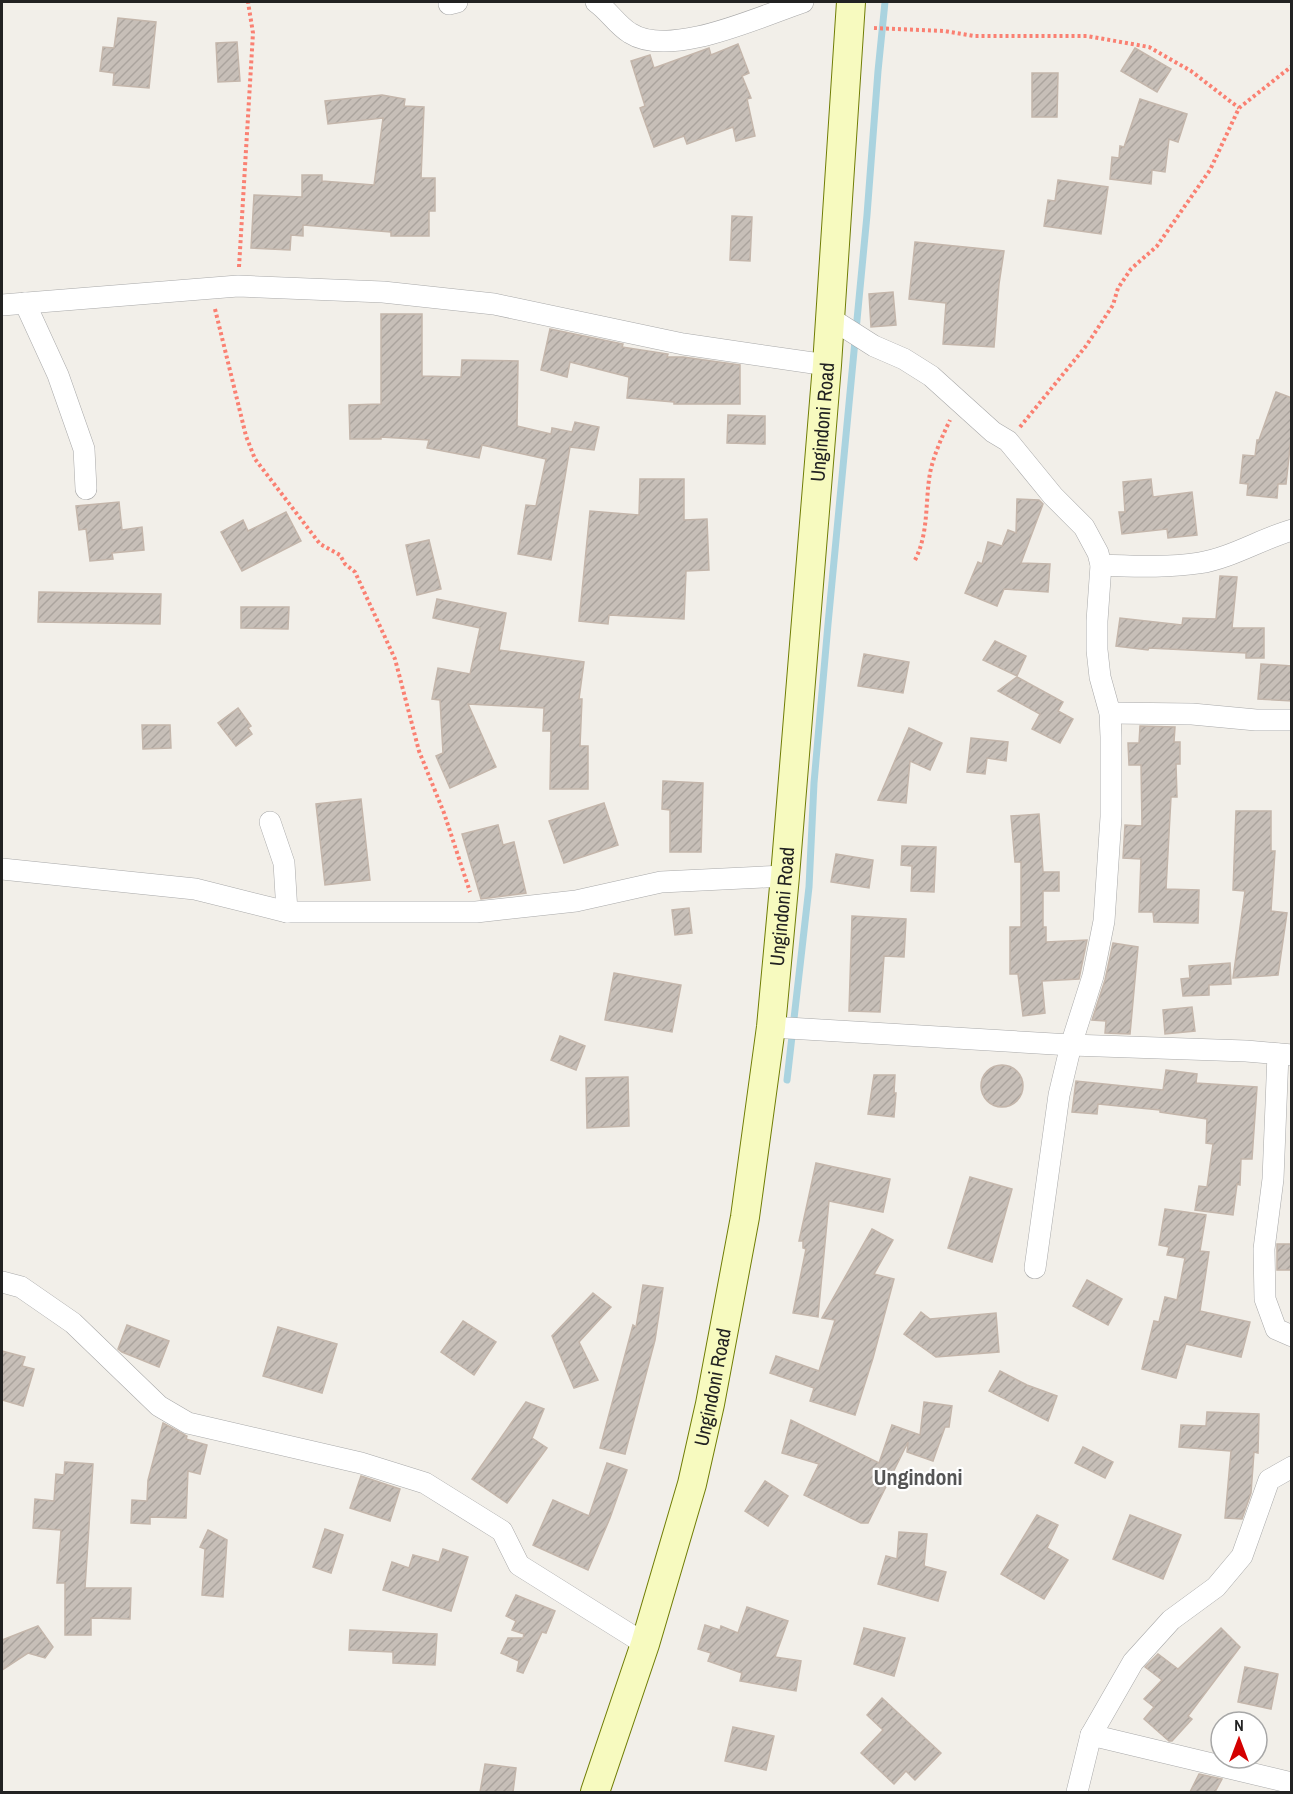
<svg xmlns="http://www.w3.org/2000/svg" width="1293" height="1794" viewBox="0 0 1293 1794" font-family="'Archivo Narrow',sans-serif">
	<defs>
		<pattern id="building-hatch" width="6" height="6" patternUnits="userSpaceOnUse" patternTransform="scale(1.5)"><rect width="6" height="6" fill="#c7bfb8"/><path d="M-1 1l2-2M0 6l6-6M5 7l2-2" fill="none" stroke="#aba49e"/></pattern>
	</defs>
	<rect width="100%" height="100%" fill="#f2efe9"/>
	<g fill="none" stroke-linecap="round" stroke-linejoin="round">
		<path stroke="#aad3df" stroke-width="7" d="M787,1080L809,887L814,783L828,624L867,215L878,71L885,2"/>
	</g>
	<g fill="url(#building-hatch)" stroke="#c4b6ab" stroke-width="1.5">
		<path d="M118,18L156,22L149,88L113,85L114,73L100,71L103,47L114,48Z"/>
		<path d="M237,42L240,81L218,82L216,43Z"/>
		<path d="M738,44L749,73L742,76L751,98L747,99L755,136L736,141L733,127L687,144L684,136L654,147L640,108L645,106L631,61L650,55L654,68L709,48L711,55Z"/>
		<path d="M1135,48L1171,69L1157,92L1121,71Z"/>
		<path d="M1032,73H1058L1057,117H1032Z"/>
		<path d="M382,95L405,99L404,106L424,107L421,178H435V211H429V236H391V232L303,225V236L291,235L290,250L251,248L254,195L302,197V175H322V181L374,185L383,118L328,124L325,101Z"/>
		<path d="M1140,99L1187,114L1178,142L1169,139L1165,172L1152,170L1151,184L1110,179L1112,157L1119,158L1120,146L1124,147Z"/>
		<path d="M1058,180L1108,187L1101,234L1044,226L1048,200L1055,201Z"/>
		<path d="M732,216L752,217L750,261L730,260Z"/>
		<path d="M915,242L1004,251L999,284L994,347L943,344L946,303L909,299Z"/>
		<path d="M893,292L896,325L871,327L869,294Z"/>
		<path d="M381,314H422V376L461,377L462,360L518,361L517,426L551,434L552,428L572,432L575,422L599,427L594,450L570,447L551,560L518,554L526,505L536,506L546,459L482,445L479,458L427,448L429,440L381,437V439H350L349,405L381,404Z"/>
		<path d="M550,329L623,344L622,347L668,354L667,357H683L740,365V404H674V402L627,398L629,377L570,362L567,377L541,370Z"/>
		<path d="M1276,392L1292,398V430L1286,484H1278L1277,498L1247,495L1248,484L1240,483L1243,455L1255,456L1257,440H1259Z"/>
		<path d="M728,415L765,416V444L727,443Z"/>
		<path d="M640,479H684V520L707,519L709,570L686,571L684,619L609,615L608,624L579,621L590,511L639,515Z"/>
		<path d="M1151,479L1153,497L1192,492L1197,535L1168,538L1167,529L1122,534L1119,512H1125L1123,482Z"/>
		<path d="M1017,499L1039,500L1043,504L1021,563L1050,564L1048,592L1004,589L997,606L965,593L978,562L982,564L988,542L1002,546L1008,530L1016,533Z"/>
		<path d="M119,502L122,530L142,527L144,550L112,553L113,559L90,561L86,529L79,530L76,506Z"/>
		<path d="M286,512L301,541L242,571L221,532L243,520L248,531Z"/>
		<path d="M429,540L441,589L417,595L406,545Z"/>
		<path d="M1220,576L1237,577L1232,628H1264V658H1246V653L1149,648L1148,650L1116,646L1120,618L1182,625L1183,618L1216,619Z"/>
		<path d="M39,592L161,594L160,624L38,622Z"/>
		<path d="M437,599L506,613L499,650L584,662L579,699H582L580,746H588V789H550L551,731H543L544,708L468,704L496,767L450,788L436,756L443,753L440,700L432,699L438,668L470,674L480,628L433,618Z"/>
		<path d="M241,607H289L288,629L241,628Z"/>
		<path d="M995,641L1026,656L1017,676L983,660Z"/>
		<path d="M864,654L909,662L903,693L858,686Z"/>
		<path d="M1261,664L1292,666V701L1258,699Z"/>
		<path d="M1017,677L1063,702L1058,711L1073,719L1060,743L1032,729L1040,714L998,691Z"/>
		<path d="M238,708L251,726L248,728L252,734L236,746L218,723Z"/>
		<path d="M142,725H170L171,748L143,749Z"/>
		<path d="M1140,726L1175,727L1174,742H1180V764H1176L1177,797H1171L1166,889L1199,890L1198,923L1154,922L1153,912H1139L1141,859L1123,858L1125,825L1142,826L1141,765H1129L1128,743H1139Z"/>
		<path d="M909,728L942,743L930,770L910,761L906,803L878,800Z"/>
		<path d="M971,738L1008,742L1006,761L987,758L985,774L967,772Z"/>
		<path d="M663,781L703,783L701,852H670V810L662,809Z"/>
		<path d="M361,799L370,880L325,885L316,804Z"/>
		<path d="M604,803L618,845L564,863L549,821Z"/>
		<path d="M1236,811H1271V851H1275L1271,911L1287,913L1278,975L1233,978L1245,891L1233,890Z"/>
		<path d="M1039,814L1043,872H1059V891H1043V927H1046V942L1087,940L1079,979L1042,981L1045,1013L1023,1016L1018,974H1010V927H1021V862H1015L1011,816Z"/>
		<path d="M498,825L503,845L514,842L526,893L481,899L462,834Z"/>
		<path d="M902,846L936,847L934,892L911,891L912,866L901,865Z"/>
		<path d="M836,854L873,860L869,888L831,882Z"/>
		<path d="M689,908L692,933L675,935L672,910Z"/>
		<path d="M852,916L906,919L904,957L884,956L880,1012L849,1011Z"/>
		<path d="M1113,943L1138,947L1130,1034L1105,1033L1106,1021L1092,1020L1105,980Z"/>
		<path d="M1230,963L1231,984L1209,985V995L1183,996L1181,979L1190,978L1189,966Z"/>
		<path d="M614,973L681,985L672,1032L605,1020Z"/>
		<path d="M1192,1007L1195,1031L1165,1034L1163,1010Z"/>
		<path d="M560,1036L585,1046L576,1070L551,1060Z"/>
		<circle cx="1002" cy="1086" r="21"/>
		<path d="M1166,1070L1197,1074L1196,1083L1257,1087L1252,1159H1241L1240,1185L1237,1184L1233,1215L1195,1210L1199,1186L1207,1187L1213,1144L1206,1143L1207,1119L1160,1112V1110L1098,1104L1097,1114L1072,1112L1076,1081L1163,1090Z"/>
		<path d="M874,1075H895L894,1093H896L894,1117L868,1114Z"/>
		<path d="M628,1077L629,1126L587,1128L586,1078Z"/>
		<path d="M816,1163L890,1179L883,1212L829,1201L818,1317L793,1313L806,1249L803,1248V1241H799Z"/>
		<path d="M970,1177L1012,1189L992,1262L948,1248Z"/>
		<path d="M1165,1209L1206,1215L1200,1251L1209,1252L1200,1311L1250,1322L1241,1357L1186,1344L1176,1378L1142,1369L1154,1321L1159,1322L1165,1297L1177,1300L1185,1258L1167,1255L1169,1247L1159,1245Z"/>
		<path d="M872,1229L893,1240L874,1274L894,1279L873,1358L855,1415L810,1401L814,1388L770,1373L776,1356L819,1371L835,1320L822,1318Z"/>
		<rect x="1277" y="1244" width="15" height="26"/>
		<path d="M1087,1280L1122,1299L1108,1325L1073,1306Z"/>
		<path d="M643,1285L663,1288L655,1340L625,1454L600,1448L633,1325L636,1327Z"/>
		<path d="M593,1293L611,1307L579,1342L598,1380L574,1388L552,1336Z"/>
		<path d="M921,1312L930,1319L996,1313L999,1352L936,1357L904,1334Z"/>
		<path d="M463,1321L496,1342L474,1375L441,1352Z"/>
		<path d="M127,1325L169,1341L159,1367L122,1352L118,1349Z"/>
		<path d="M278,1327L337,1344L322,1393L263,1376Z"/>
		<path d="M2,1351L25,1357L22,1366L34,1369L23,1406L2,1400Z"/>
		<path d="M1000,1371L1027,1385L1057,1396L1048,1421L989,1391Z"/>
		<path d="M526,1402L544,1409L532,1438L547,1448L507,1503L472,1479Z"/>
		<path d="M924,1402L952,1406L949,1427H945L933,1461L907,1452L908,1442L868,1523H861L804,1495L819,1464L782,1453L791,1420L879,1463L892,1425L920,1435Z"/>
		<path d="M1207,1412L1259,1414L1258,1453L1254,1452L1251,1493L1242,1519L1225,1518L1231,1451L1179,1447L1181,1425L1206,1426Z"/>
		<path d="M163,1423L187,1436L186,1439L207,1445L200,1474L188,1471L186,1518L150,1517V1524L131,1523L132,1500L147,1501L148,1480Z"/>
		<path d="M1083,1447L1113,1462L1105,1478L1075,1463Z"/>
		<path d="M65,1462L93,1464L85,1588H131L130,1619L91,1618V1635H65V1583H57L61,1530L33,1528L35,1499L54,1501L56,1474L64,1475Z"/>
		<path d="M607,1463L627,1470L610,1518L588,1570L533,1545L553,1500L589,1516Z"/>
		<path d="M361,1476L400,1489L390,1521L350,1508Z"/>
		<path d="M765,1481L788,1496L768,1526L745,1511Z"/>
		<path d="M1037,1515L1058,1525L1047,1548L1068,1560L1044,1599L1001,1574Z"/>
		<path d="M1130,1515L1181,1535L1163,1579L1113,1559Z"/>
		<path d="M325,1529L343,1535L331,1573L313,1567Z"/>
		<path d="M208,1530L227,1540L223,1597L202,1595L205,1549L200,1547Z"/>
		<path d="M899,1532L927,1534L924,1566L946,1572L938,1601L878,1584L886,1556L897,1559Z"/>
		<path d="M443,1549L468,1557L451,1611L383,1590L392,1562L409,1568L413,1555L439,1562Z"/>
		<path d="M516,1595L555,1611L546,1633L542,1632L523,1673L517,1671L519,1661L501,1653L508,1638H523L524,1634L512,1630L516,1621L506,1616Z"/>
		<path d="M747,1607L788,1621L775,1657L801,1661L796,1691L740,1681L742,1673L708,1661L711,1653L698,1649L705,1625L720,1630L721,1626L738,1633Z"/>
		<path d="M38,1626L53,1647L45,1658L28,1653L2,1670V1640Z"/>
		<path d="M864,1628L905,1638L894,1676L854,1664Z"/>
		<path d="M1221,1628L1240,1647L1188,1716L1192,1719L1172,1741H1169L1144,1719L1154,1707L1144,1699L1162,1680L1145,1667L1158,1654L1178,1669Z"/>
		<path d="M350,1630L437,1634L435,1665L393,1663V1652L349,1650Z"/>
		<path d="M1245,1667L1278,1674L1271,1709L1238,1702Z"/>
		<path d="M882,1698L941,1753L915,1780L906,1771L894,1784L861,1753L883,1730L867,1715Z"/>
		<path d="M733,1727L774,1736L766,1770L725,1761Z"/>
		<path d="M485,1764L516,1768L513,1792H480Z"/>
		<path d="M1199,1774L1222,1779L1215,1792H1190Z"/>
	</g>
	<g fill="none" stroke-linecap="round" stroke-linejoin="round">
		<defs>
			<g id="street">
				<path d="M596,2C608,10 617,25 630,33C670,59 761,16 803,2"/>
				<path d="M449,4L457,2"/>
				<path d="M25,303L58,375L84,449L86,489"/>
				<path d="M2,305L238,286L383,292L494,304L683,344L827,365"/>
				<path d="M830,318L874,346L904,359L931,376L993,432L1008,441L1053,496L1084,527L1098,553L1101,565L1097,621V650L1100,677L1110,713L1111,737V817L1104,921L1093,976L1071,1045L1059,1095L1035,1268"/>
				<path d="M1101,565C1133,566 1167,568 1199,563C1231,558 1261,539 1292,530"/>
				<path d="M1110,713L1192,714L1256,720H1292"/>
				<path d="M270,822L284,863L287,912"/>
				<path d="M2,869L195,889L287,912H476L576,901L661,882L785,876"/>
				<path d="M771,1027L1071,1045L1246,1051L1292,1055"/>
				<path d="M1278,1054L1273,1179L1264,1249L1265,1299L1276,1329L1292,1336"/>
				<path d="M2,1282L21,1287L73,1323L159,1406L188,1423L361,1463L425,1483L502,1531L519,1565L645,1644"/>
				<path d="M1091,1735L1292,1783"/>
				<path d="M1077,1792L1091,1735L1133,1662L1171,1620L1216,1587L1242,1556L1269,1480L1292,1467"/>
			</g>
			<g id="secondary">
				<path id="s1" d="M595,1792L645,1644L692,1484L710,1404L745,1217L771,1027L785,876L827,365L851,2"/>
			</g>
		</defs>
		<use href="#street" stroke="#a9a9a9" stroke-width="22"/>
		<use href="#secondary" stroke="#707d05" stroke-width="30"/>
		<g stroke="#fa8072" stroke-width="4" stroke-dasharray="3 3" stroke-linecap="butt">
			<path d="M874,28L945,31L974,36H1087L1149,47L1191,71L1239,108"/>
			<path d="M239,267L253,33L248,2"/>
			<path d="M215,309L246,436L255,459L320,544L340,555L345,564L355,572L395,659L419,751L444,813L470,892"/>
			<path d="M1020,427L1086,346L1113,305L1118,288L1131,269L1157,246L1210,170L1239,108L1292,66"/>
			<path d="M915,560C929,533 925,502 930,473C934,454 942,437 950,420"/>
		</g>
		<use href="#street" stroke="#fff" stroke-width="21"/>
		<use href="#secondary" stroke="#f7fabf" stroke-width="28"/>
	</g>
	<g text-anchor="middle" stroke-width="4.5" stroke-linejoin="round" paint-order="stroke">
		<g font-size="20" fill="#222" stroke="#fff">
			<text dy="7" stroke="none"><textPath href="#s1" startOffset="1394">Ungindoni Road</textPath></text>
			<text dy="7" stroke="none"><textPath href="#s1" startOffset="908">Ungindoni Road</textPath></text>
			<text dy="7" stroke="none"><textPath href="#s1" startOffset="422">Ungindoni Road</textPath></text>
		</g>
		<g font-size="22" font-weight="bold" fill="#555" stroke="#fff">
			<text x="918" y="1485">Ungindoni</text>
		</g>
	</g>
	<rect width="1293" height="1794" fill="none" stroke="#222222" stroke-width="6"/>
	<g transform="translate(1239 1740)"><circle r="28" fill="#ffffff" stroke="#a7a7a7" stroke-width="1.5"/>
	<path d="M0-4.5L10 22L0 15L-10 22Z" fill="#d40000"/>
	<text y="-9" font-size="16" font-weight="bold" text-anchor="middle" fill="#222222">N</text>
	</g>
</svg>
